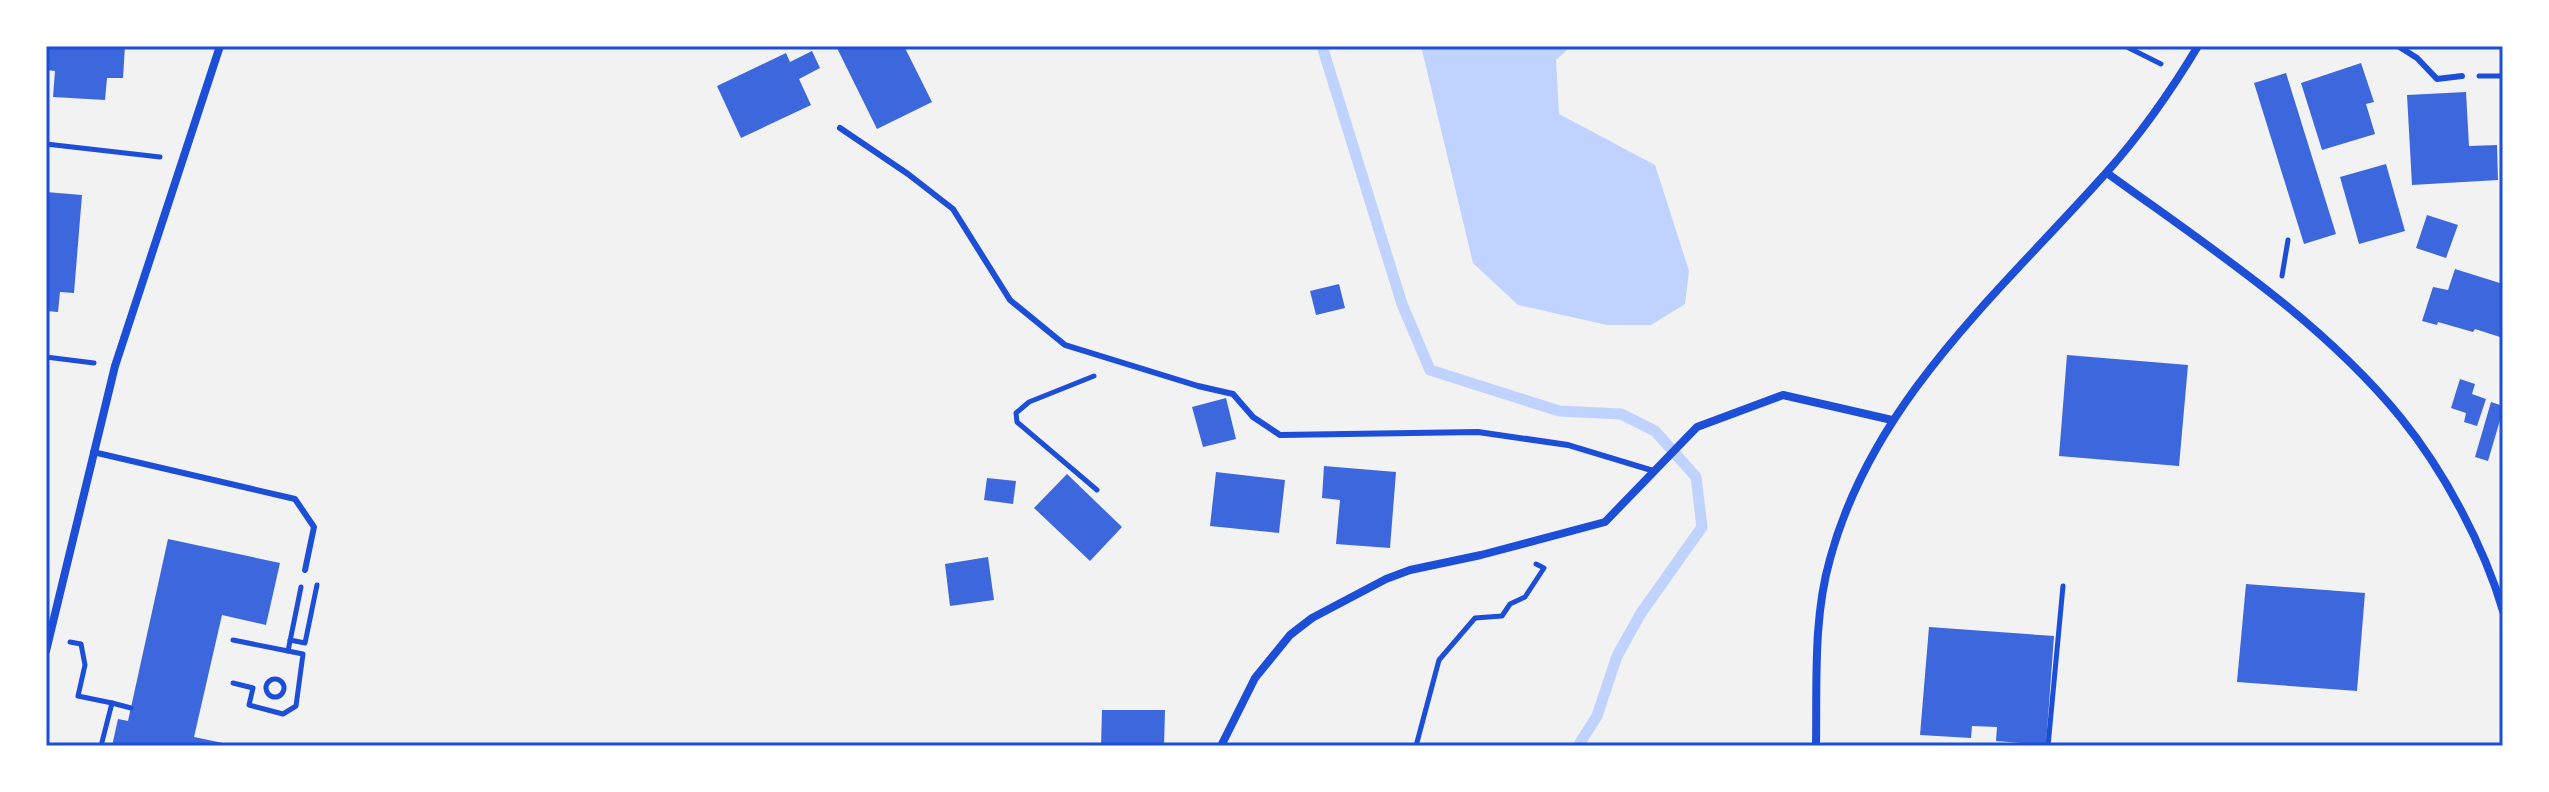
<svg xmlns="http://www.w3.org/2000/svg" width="2549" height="792" viewBox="0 0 2549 792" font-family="Cabin,sans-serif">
	<rect width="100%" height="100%" fill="#f2f2f2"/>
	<path fill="#bfd3fe" d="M1421,46H1571L1556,60L1559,114L1655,165L1689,271L1685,304L1651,325H1607L1518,305L1473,263Z"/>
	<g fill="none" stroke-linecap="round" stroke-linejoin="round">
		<path stroke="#bfd3fe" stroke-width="11" d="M1322,46L1402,304L1430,370L1559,411L1621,414L1655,431L1696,477L1702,527L1641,613L1617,656L1597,716L1578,746"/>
	</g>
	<g fill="#3d67dc">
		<path d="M46,46H125L123,78H107L105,100L53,97L55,71L46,70Z"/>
		<path d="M836,46H904L932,102L877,129Z"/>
		<path d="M812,51L820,68L799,79L811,105L741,138L717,86L786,53L790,62Z"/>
		<path d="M2361,63L2374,102L2366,104L2375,134L2322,150L2301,83Z"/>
		<path d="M2286,73L2336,234L2304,244L2254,83Z"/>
		<path d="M2466,92L2469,146L2497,145L2498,180L2412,185L2407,95Z"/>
		<path d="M2386,164L2405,231L2359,244L2340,177Z"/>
		<path d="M46,192L82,195L74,293L60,292L58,312L46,311Z"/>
		<path d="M2427,215L2458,225L2446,258L2416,248Z"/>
		<path d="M2455,269L2503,284V342L2500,341V337L2475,329L2473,332L2438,322L2437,325L2422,321L2433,287L2448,290Z"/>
		<path d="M1339,284L1345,308L1316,315L1310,291Z"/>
		<path d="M2067,355L2188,365L2179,466L2059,456Z"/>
		<path d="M2460,379L2475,384L2472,394L2486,399L2477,426L2464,422L2466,413L2451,408Z"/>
		<path d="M1226,398L1236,439L1203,447L1192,407Z"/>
		<path d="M2491,402L2503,406V410L2488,461L2475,457Z"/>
		<path d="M1324,466L1396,472L1390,548L1336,544L1340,500L1322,498Z"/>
		<path d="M1216,472L1285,480L1279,533L1210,526Z"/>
		<path d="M1067,474L1122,527L1090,561L1034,508Z"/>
		<path d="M987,478L1016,481L1013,504L984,500Z"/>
		<path d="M168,539L280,563L266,625L222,615L194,737L223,743L222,746H112L118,719L128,721Z"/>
		<path d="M988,557L994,600L950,606L945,564Z"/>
		<path d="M2246,584L2365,593L2357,691L2237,682Z"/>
		<path d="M1929,627L2054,636L2046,745L1996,741L1997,727L1972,726L1971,738L1920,735Z"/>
		<path d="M1102,710H1165L1164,746H1101Z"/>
	</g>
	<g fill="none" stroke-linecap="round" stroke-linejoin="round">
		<g stroke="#1d4ed8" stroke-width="5">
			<path d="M2125,46L2161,64"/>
			<path d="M2479,76H2503"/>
			<path d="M46,144L160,157"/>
			<path d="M2282,276L2288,240"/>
			<path d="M46,357L94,363"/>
			<path d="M1094,376L1029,402L1016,413L1017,422L1097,490"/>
			<path d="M233,640L288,651L301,587"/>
			<path d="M290,640L305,643L317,585"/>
			<path d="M70,642L81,644L85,665L78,696L112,703"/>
			<circle cx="275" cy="688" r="9"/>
			<path d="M233,683L253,688L249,705L283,714L296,706L303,654L288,651"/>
			<path d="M101,746L112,703L131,708"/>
			<path d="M1416,746L1439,660L1475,618L1502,616L1510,604L1525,597L1544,568L1536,564"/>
			<path d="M2048,746L2063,586"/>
		</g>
		<g stroke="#1d4ed8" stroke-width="6">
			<path d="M2398,46L2417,58L2437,79L2462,76"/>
			<path d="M840,128L908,174L953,209L1010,300L1065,345L1198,386L1233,394L1253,417L1280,435L1478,432L1568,445L1654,471"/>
			<path d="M93,452L295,499L314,527L305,570"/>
		</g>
		<g stroke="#1d4ed8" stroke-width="8">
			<path d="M2107,173C2209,247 2320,319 2401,418C2444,471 2484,546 2503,611"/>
			<path d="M46,651L115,366L220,46"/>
			<path d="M1221,746L1255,678L1290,635L1312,618L1386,579L1410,570L1481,555L1605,522L1697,427L1783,395L1892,420"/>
			<path d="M1816,746C1817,685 1813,618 1830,559C1873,400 2000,292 2106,173C2141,134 2171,91 2198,46"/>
		</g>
	</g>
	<rect width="2549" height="792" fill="none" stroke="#ffffff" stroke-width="96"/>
	<rect x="48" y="48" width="2453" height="696" fill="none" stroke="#1d4ed8" stroke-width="3"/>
</svg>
